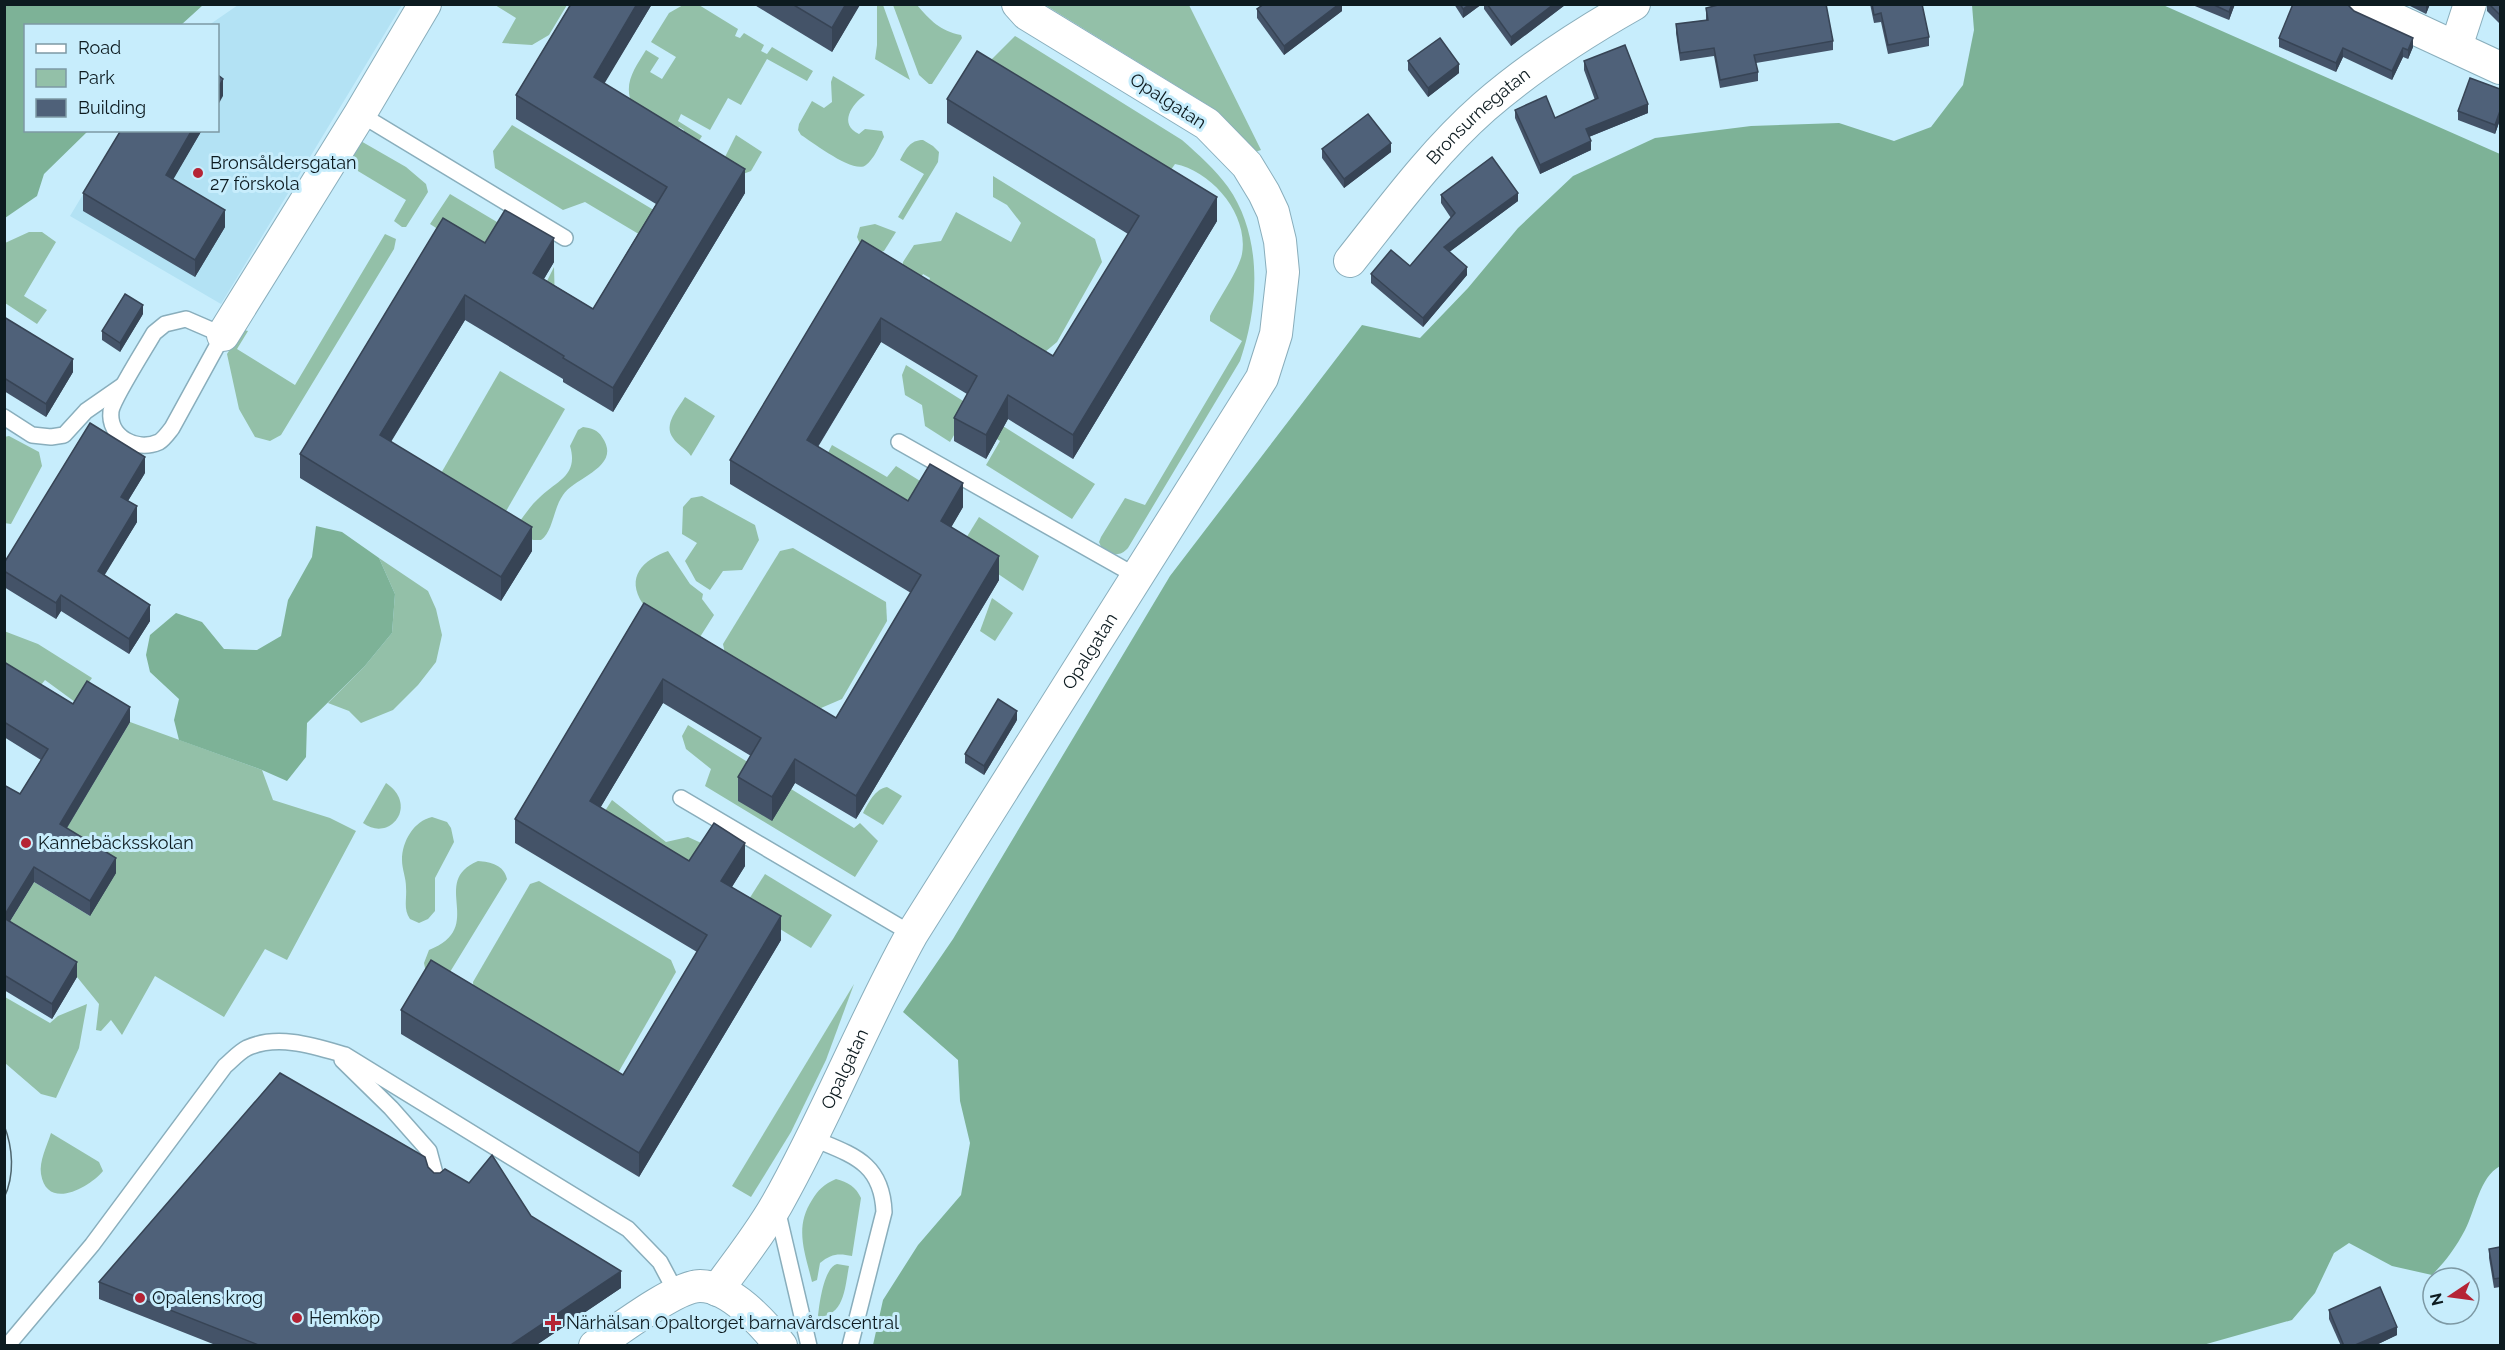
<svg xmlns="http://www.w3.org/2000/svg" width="2505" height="1350" viewBox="0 0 2505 1350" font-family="Raleway,sans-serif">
	<rect width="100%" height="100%" fill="#c7edfc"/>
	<path fill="#b3e2f4" d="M238,5H402L221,304L70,216L121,131L218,130V26L209,25Z"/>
	<g fill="#93c0a8">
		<path d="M495,5L567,4V5L549,35L532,45L502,43L516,18Z"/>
		<path d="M683,5H699L738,29L735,36L740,38L744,33L764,45L761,51L767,54L772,47L813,71L807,81L767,59L741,105L728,98L710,130L681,114L678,121L702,136L697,144L681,136L684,130L679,127L675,132L632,104C623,83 635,68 646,50L659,58L650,72L662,79L676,57L651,42L669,13Z"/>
		<path d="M877,5H883L910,80L875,59L877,45Z"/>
		<path d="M893,5H917C930,20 940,31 961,35L962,38L932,84H929L919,75Z"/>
		<path d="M1045,5H1189L1261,150L1255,152L1211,107Z"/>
		<path d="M1015,36L1182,140C1199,155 1215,169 1228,187C1263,237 1259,306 1240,361L1128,548C1119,558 1112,554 1102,549L1099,542L1101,537L1125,498L1145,505L1242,341L1210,321V316C1218,300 1239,270 1242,254C1249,215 1212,171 1175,164L1164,180L982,69Z"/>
		<path d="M833,76L865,95C852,104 838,124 859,134L865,129L882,131L884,137C879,146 874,159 866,165C855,175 812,142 801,135L798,130L799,124L812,101L824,108L832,102L831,82Z"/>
		<path d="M512,125L657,212L642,236L585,202L563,210L495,168L493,151Z"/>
		<path d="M736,135L762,152L751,171L743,174L723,161Z"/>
		<path d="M359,140L406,167L426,184L428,192L406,227H402L394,221L406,200L343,162Z"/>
		<path d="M923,140L933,146L939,152L938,162L903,220L898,217L924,174L900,160C906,149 910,140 923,140Z"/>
		<path d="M993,176L1095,239L1102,262L1057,342L1045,352L926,288L930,278L923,274L918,282L902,268L903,262L914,245L941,241L956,212L1011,242L1021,223L1007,205L993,197Z"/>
		<path d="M450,194L502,225L543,289L554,267L555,306L430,224Z"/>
		<path d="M875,224L896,232L884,251L876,253L861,246L857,237L860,227Z"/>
		<path d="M29,232H42L56,242L24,296L47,310L37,324L5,303V243Z"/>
		<path d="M385,234L396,239L394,249L281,435L270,441L255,437L239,409L227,354L240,333L244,330L248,331L237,349L295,385Z"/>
		<path d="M906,365L1095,484L1072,519L986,465L1000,441L964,418L950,442L925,426L922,405L905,395L902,375Z"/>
		<path d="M500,371L565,409L505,513L440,475Z"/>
		<path d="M685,397L715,416L691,456C686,448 678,446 673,438C663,424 678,409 685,397Z"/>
		<path d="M583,427C591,428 598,430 602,437C623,467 575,477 563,495C553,509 553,532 541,540H533L510,526L514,519L520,521C526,513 532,504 539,498C556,481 579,476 570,446L578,430Z"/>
		<path d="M9,436L39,452L42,466L11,524L4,523V437Z"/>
		<path d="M832,445L887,477L896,466L925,484L914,510L820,468Z"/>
		<path d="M702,496L755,525L759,540L742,570L723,571L710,590L696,581L685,561L697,543L682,534L683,507L691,498Z"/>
		<path d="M979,517L1039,556L1023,591L960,548Z"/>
		<path d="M793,548L886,602L887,621L842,699L821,708L725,654L723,644L780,551Z"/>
		<path d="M668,551L690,584L703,594L702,599L714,615L700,637H691L643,604C625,577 643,560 668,551Z"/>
		<path d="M379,558L428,591L436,609L442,635L436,662L418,685L393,710L361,723L349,711L328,703L364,667L392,633L395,594Z"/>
		<path d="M992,598L1013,613L995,641L980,631Z"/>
		<path d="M4,631L38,644L92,678L75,702L45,680L36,691L5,672Z"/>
		<path d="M130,722L262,770L273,800L330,818L356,831L287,960L265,949L224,1017L155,976L122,1035L111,1020L101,1031L96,1030L99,1004L77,977L5,933L4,931L34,882L90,916L60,839Z"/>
		<path d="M688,725L854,828L860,823L878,841L855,877L705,786L711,769L686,749L682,736Z"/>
		<path d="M386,783C419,805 390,843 363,823Z"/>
		<path d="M887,787L902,796L883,825L863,813C868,803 875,789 887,787Z"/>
		<path d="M612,800L666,842L688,837L708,846L698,867L596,825Z"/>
		<path d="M432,817L447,822L451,828L454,842L435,878V911L428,919L419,923L410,919C403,909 407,899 406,887C406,878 402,869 402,860C402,841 414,821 432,817Z"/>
		<path d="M478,861C491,862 504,865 507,879L450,972L432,974L425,968L424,963L429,950C488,927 428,882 478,861Z"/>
		<path d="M765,874L832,915L811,948L744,907Z"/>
		<path d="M539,881L671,960L676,972L618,1073L474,993L473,982L530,884Z"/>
		<path d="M854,984L826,1060L791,1132L751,1197L732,1186Z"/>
		<path d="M5,997L50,1023L58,1016L87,1004L79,1048L56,1098L41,1094L5,1063Z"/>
		<path d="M51,1133L99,1162L103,1171C89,1188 47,1211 41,1174C39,1161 47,1146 51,1133Z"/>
		<path d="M836,1179C848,1182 856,1187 861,1198L852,1256C838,1253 831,1254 820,1263L817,1280L812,1282C805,1252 794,1228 812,1200C818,1190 824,1184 836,1179Z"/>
		<path d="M837,1264L849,1266C845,1286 845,1316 818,1317C819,1305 824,1267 837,1264Z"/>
	</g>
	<g fill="#7db297">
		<path d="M5,4L203,5L181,25L26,26V130L88,131L44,174L37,196L5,218Z"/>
		<path d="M1972,5H2163L2500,154V1166C2479,1178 2476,1209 2465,1230C2456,1247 2446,1261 2432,1275L2392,1266L2349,1243L2334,1253L2315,1293L2292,1320L2203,1345H873L883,1300L918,1245L961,1195L970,1143L960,1101L958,1060L903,1012L953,939L1170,576L1362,325L1420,338L1468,288L1518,228L1573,176L1655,138L1751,126L1839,123L1894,141L1931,127L1963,85L1974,30Z"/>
		<path d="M316,526L342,532L379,558L395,594L392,633L364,667L307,723L306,757L287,781L262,770L179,740L174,720L179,699L150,672L146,655L150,635L176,613L202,622L224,649L257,650L281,636L288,600L312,557Z"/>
	</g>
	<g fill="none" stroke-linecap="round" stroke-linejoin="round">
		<defs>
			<g id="service">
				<path d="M360,114L565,238"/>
				<path d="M186,319L223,335L172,428C168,433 164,439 159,442C136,452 108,437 111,411C113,399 146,347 154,333L165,324Z"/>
				<path d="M4,417L32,435L51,437L64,435L86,411L122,386"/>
				<path d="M899,442L1138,577"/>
				<path d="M681,798L912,934"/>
				<path d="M342,1060L391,1108L429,1151L437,1181"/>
				<path d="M812,1138C852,1155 882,1162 884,1212L850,1346"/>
				<path d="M777,1209L809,1346"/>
				<path d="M7,1346L92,1245L225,1066C232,1060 239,1052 247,1048C278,1034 314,1046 345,1055L628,1229L660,1262L677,1294"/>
			</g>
			<g id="minor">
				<path d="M2362,4L2500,68"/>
				<path d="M2456,47L2470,4"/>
				<path id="s1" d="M1350,261C1392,208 1433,152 1484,107C1530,67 1581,34 1634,4"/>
				<path d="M223,335L360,114L425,4"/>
				<path id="s2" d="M717,1290C738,1262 760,1234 777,1204C827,1116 863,1022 912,934L1262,378L1276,334L1283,272L1280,241L1273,212L1264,193L1247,165L1207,124L1027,14L1018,4"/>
				<path d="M595,1346C617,1331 676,1286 700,1286C730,1286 764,1324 781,1346"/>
			</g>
		</defs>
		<use href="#service" stroke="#89aebc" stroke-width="18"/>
		<use href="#minor" stroke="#89aebc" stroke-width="34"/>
		<use href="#service" stroke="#fff" stroke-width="15"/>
		<use href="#minor" stroke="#fff" stroke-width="32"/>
		<path stroke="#4f666e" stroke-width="1.5" d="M4,1125C13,1148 15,1175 4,1198"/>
	</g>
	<g fill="#445368">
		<path d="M571,4H652L604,83L745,193L613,412L563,382V379L465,320L391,442L532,551L501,601L300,478V454L485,243L554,262L544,279L593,309L656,204L516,119V95Z"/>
		<path d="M753,4H860L832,52Z"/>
		<path d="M1342,4V11L1284,55L1257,18V9Z"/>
		<path d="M1454,4H1482L1463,18Z"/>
		<path d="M1484,4H1565V5L1511,46L1484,9Z"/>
		<path d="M1870,4H1922L1929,37V46L1888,54L1881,22L1874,23Z"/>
		<path d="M2190,4H2235L2229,20Z"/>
		<path d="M2406,4H2430L2426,14Z"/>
		<path d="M2487,4H2500V24L2487,11Z"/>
		<path d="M2348,6L2354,11L2413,47L2408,59L2403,57L2392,80L2343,57L2336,72L2279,47V38Z"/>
		<path d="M1706,8L1833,41V50L1756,63L1758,72V81L1720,88L1714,56L1680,61L1676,33V24L1706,20Z"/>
		<path d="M1408,61L1459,73L1428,97L1408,70Z"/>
		<path d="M1584,61L1648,113L1589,137L1591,150L1540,174L1515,118V110L1555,118L1595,100L1584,70Z"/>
		<path d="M2500,89V120L2495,134L2458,120V111Z"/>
		<path d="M947,99L1217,221L1073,459L1008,419L986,459L954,441V418L967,394L881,342L818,447L908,501L963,507L951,527L999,580L856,819L795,783L772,821L738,801V777L751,756L663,703L600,808L689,861L745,866L732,887L781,940L639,1177L401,1034V1010L623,1075L697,952L515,843V819L644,603L836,718L911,593L730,484V460L862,240L1053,356L1128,234L947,123Z"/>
		<path d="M202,130L173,179L225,227L195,277L83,211V193Z"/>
		<path d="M1322,149L1391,152L1344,188L1322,158Z"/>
		<path d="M1441,195L1518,201L1449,252L1467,275L1423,327L1371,283V274L1410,266L1451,218L1441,203Z"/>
		<path d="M143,314L120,352L102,340V331Z"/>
		<path d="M4,317L73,372L46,417L4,391Z"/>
		<path d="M145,473L128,501L137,522L104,575L150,621L129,654L61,611L56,619L4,587V563Z"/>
		<path d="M4,662L73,704L130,722L67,828L116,873L90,916L34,882L10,921L77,977L52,1019L4,990V785L20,794L41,760L4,737Z"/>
		<path d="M1017,720L984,775L965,763V754Z"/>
		<path d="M428,1167L434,1173L469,1183L531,1216L621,1288L535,1346H218L99,1299V1282Z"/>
		<path d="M2500,1247V1287L2494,1288L2489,1258V1249Z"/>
		<path d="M2329,1310L2397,1335L2374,1346H2341L2329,1319Z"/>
	</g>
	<g fill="#374455">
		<path d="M637,4H652L594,101V77Z"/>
		<path d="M846,4L860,5L832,52V28Z"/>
		<path d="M1339,4H1342V11L1284,55V46Z"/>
		<path d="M1470,4H1482L1463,18V9Z"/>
		<path d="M1554,4H1565V5L1511,46V37Z"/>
		<path d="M2232,4H2235L2229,20V12Z"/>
		<path d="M2426,4H2430L2426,14Z"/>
		<path d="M2413,38V47L2408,59V50Z"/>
		<path d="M2343,48V57L2336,72V63Z"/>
		<path d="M2403,48V57L2392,80V71Z"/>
		<path d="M1459,64V73L1428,97V88Z"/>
		<path d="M223,79V96L218,105V88Z"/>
		<path d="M1648,104V113L1586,138V129Z"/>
		<path d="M2500,111V120L2495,134V125Z"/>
		<path d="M192,130H202L166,192V175Z"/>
		<path d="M1591,141V150L1540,174V165Z"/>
		<path d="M1391,143V152L1344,188V179Z"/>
		<path d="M745,169V193L613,412V388Z"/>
		<path d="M1518,193V201L1444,256V247Z"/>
		<path d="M1217,197V221L1073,459V435Z"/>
		<path d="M225,210V227L195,277V260Z"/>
		<path d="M554,238V262L533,297V273Z"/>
		<path d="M1467,267V275L1423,327V318Z"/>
		<path d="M465,295V320L380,459V435Z"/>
		<path d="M143,305V314L120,352V343Z"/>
		<path d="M881,318V342L807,464V440Z"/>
		<path d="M73,359V372L46,417V404Z"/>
		<path d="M1008,395V419L986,459V435Z"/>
		<path d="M145,457V473L121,512V497Z"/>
		<path d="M963,483V507L941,545V521Z"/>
		<path d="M137,506V522L98,586V571Z"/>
		<path d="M532,527V551L501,601V577Z"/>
		<path d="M999,556V580L856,819V796Z"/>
		<path d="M61,595V611L56,619V603Z"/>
		<path d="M150,605V621L129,654V639Z"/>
		<path d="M663,679V703L590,825V801Z"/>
		<path d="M130,707V722L60,839V824Z"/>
		<path d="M1017,711V720L984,775V766Z"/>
		<path d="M795,759V783L772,821V797Z"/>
		<path d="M745,843V866L721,904V881Z"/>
		<path d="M116,858V873L90,916V901Z"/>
		<path d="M34,867V882L4,931V916Z"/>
		<path d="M781,916V940L639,1177V1153Z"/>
		<path d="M77,962V977L52,1019V1004Z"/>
		<path d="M621,1271V1288L535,1346H509Z"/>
		<path d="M2397,1327V1335L2374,1346H2353Z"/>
	</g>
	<g fill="#4f6179" stroke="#374455" stroke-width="1.5">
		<path d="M571,4H637L594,77L745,169L613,388L563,358L564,356L465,295L380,435L532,527L501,577L300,454L443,218L485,243L505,210L554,238L533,273L593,309L667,187L516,95Z"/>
		<path d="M792,4H846L832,28Z"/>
		<path d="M1264,4H1339L1284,46L1257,9Z"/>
		<path d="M1460,4H1470L1463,9Z"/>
		<path d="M1487,4H1554L1511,37Z"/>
		<path d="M1722,4H1826L1833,41L1754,55L1758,72L1720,80L1714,48L1680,53L1676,24L1708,20L1706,8Z"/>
		<path d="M1872,4H1922L1929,37L1888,45L1881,13L1874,15Z"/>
		<path d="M2212,4H2232L2229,12Z"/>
		<path d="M2293,4H2347L2354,11L2413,38L2408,50L2403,48L2392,71L2343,48L2336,63L2279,38Z"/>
		<path d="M2489,4H2500V15Z"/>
		<path d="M1440,38L1459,64L1428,88L1408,61Z"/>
		<path d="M1625,45L1648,104L1586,129L1591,141L1540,165L1515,110L1546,96L1555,118L1598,98L1584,61Z"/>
		<path d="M977,51L1217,197L1073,435L1008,395L986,435L954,418L977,376L881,318L807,440L908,501L930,464L963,483L941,521L999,556L856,796L795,759L772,797L738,777L761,738L663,679L590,801L689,861L714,823L745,843L721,881L781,916L639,1153L401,1010L431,960L623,1075L707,935L515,819L644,603L836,718L921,575L730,460L862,240L1053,356L1139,216L947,99Z"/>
		<path d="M218,75L223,79L218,88Z"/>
		<path d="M2470,78L2500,89V111L2495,125L2458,111Z"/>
		<path d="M1368,114L1391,143L1344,179L1322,149Z"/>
		<path d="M121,130H192L166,175L225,210L195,260L83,193Z"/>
		<path d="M1492,157L1518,193L1444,247L1467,267L1423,318L1371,274L1391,250L1410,266L1455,213L1441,195Z"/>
		<path d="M125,294L143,305L120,343L102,331Z"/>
		<path d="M4,317L73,359L46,404L4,378Z"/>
		<path d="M90,423L145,457L121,497L137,506L98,571L150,605L129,639L61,595L56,603L4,571V563Z"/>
		<path d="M4,662L73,704L87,681L130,707L60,824L116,858L90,901L34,867L4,916V785L20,794L48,749L4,722Z"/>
		<path d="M998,699L1017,711L984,766L965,754Z"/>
		<path d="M4,918L77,962L52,1004L4,975Z"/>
		<path d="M280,1073L425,1157L428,1167L434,1173H440L445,1169L469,1183L492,1155L531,1216L621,1271L509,1346H261L99,1282Z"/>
		<path d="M2500,1247V1278L2494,1279L2489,1249Z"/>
		<path d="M2380,1287L2397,1327L2353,1346H2344L2329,1310Z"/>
	</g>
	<g fill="#b52435" stroke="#c7edfc" stroke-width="2">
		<circle cx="198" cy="173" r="6"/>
		<circle cx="26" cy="843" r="6"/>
		<circle cx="140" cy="1298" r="6"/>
		<circle cx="297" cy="1318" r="6"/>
		<path d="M550 1314h6v6h6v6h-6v6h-6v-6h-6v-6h6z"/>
	</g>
	<g text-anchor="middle" stroke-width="6" stroke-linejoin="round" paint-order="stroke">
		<g font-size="18" fill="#0d1b20" stroke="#c7edfc">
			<text transform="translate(1168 101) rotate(33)" y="6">Opalgatan</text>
			<text dy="6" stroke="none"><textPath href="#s1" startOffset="194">Bronsurnegatan</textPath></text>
			<text dy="6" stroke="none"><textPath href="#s2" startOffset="741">Opalgatan</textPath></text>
			<text dy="6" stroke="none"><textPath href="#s2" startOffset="256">Opalgatan</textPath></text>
		</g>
		<g font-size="18" fill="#0d1b20" stroke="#c7edfc" text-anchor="start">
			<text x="210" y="169">Bronsåldersgatan<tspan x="210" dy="21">27 förskola</tspan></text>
			<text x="38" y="849">Kannebäcksskolan</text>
			<text x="152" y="1304">Opalens krog</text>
			<text x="309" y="1324">Hemköp</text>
			<text x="566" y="1329">Närhälsan Opaltorget barnavårdscentral</text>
		</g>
	</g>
	<rect width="2505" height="1350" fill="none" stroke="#0d1b20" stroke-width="12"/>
	<rect x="24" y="24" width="195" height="108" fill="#c7edfc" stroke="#7d99a4" stroke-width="1.5"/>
	<rect x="36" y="44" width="30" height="9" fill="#ffffff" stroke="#7d99a4" stroke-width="1.5"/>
	<text x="78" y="54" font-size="18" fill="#0d1b20">Road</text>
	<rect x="36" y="69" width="30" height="18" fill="#93c0a8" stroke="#7d99a4" stroke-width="1.5"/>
	<text x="78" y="84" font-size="18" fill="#0d1b20">Park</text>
	<rect x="36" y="99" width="30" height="18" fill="#4f6179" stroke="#7d99a4" stroke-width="1.5"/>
	<text x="78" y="114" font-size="18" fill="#0d1b20">Building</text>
	<g transform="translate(2451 1296) rotate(257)"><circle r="28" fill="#c7edfc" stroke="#7d99a4" stroke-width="1.5"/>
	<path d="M0-4.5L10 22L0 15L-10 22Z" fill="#b52435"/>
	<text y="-9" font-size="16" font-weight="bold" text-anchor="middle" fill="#0d1b20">N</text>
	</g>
</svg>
